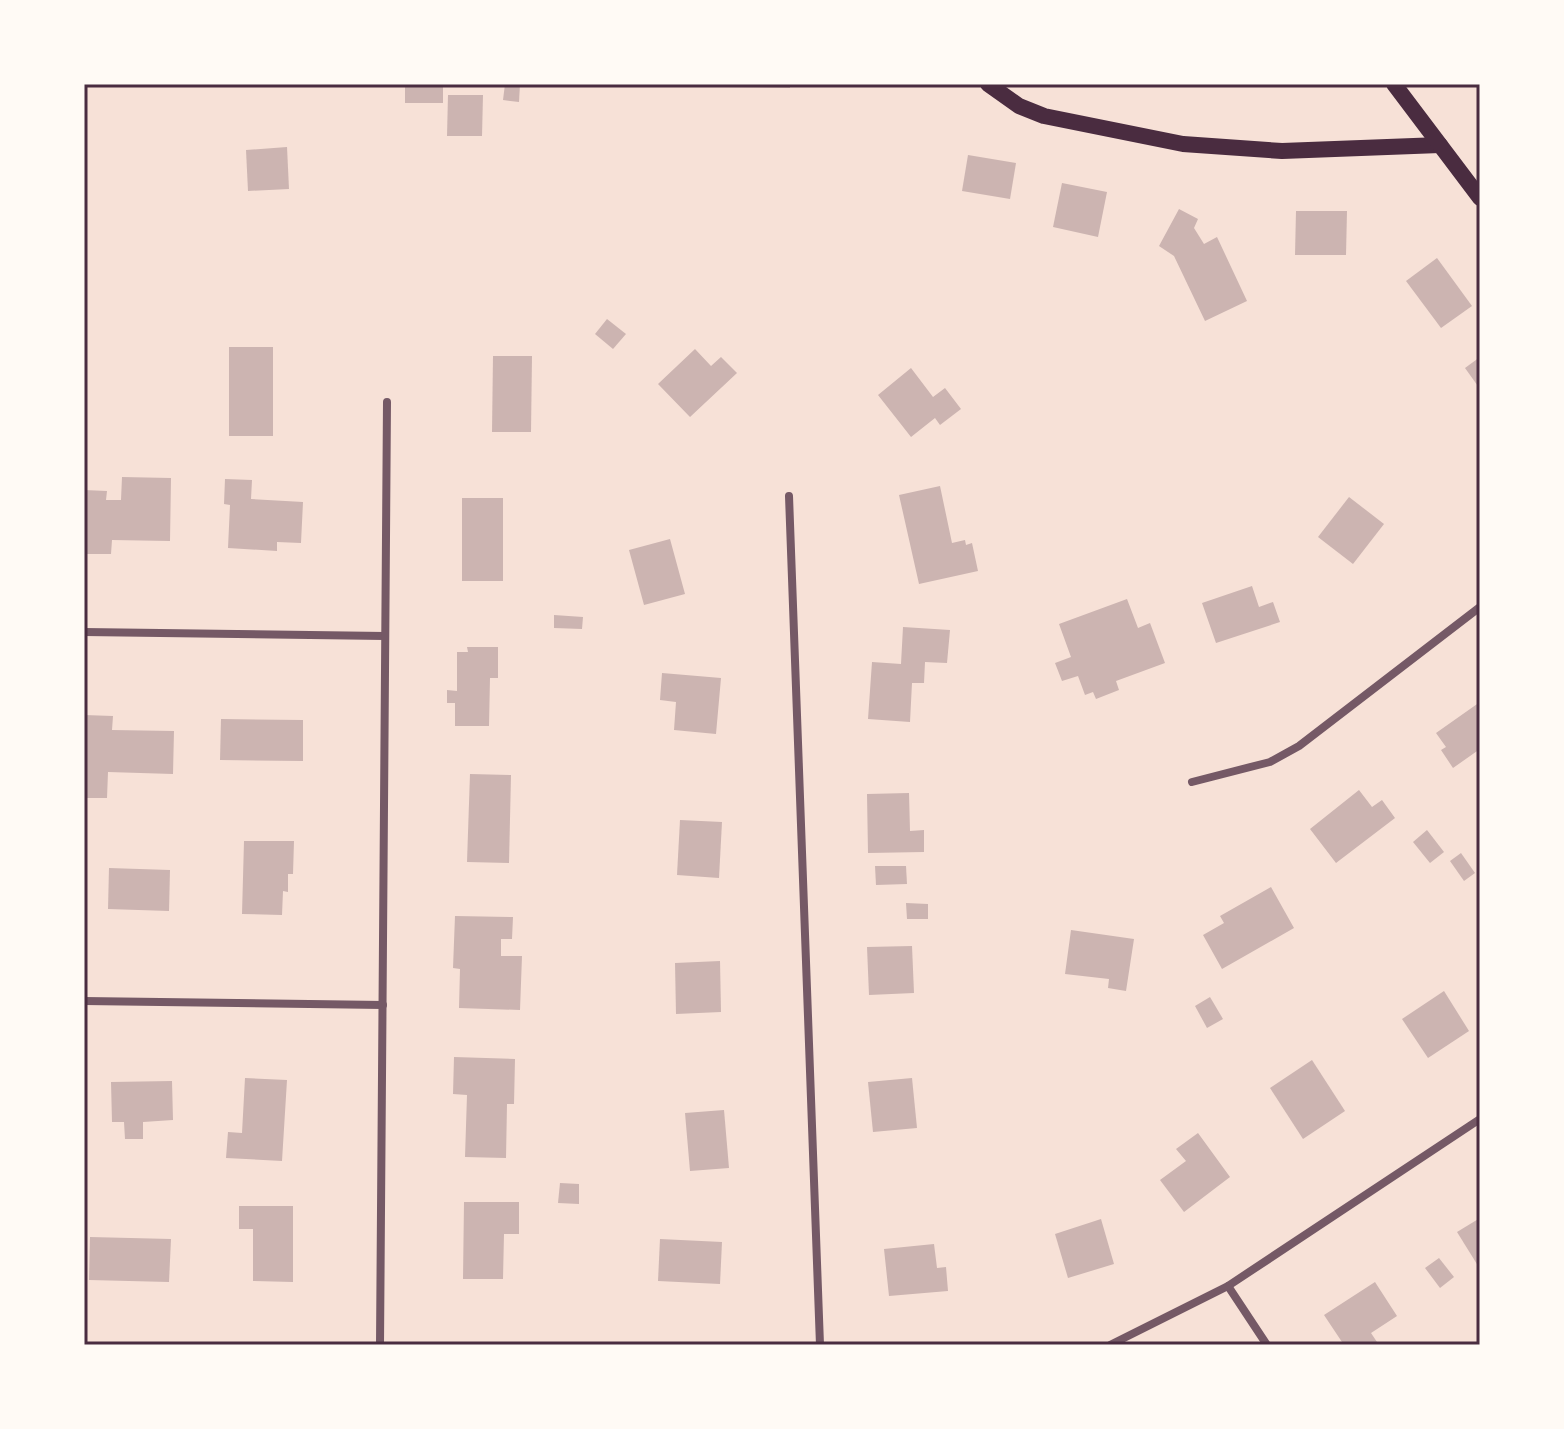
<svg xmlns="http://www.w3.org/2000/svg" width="1564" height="1429" viewBox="0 0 1564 1429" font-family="'Alegreya Sans',sans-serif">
	<rect width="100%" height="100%" fill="#f7e1d7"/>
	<g fill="#ccb4b1">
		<rect x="405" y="84" width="38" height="19"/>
		<path d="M505,84H520L519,102L503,100Z"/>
		<path d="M723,84H790V88L723,87Z"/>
		<path d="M448,95H483L482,136H447Z"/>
		<path d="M287,147L289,189L248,191L246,150Z"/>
		<path d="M968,155L1016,163L1010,199L962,191Z"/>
		<path d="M1062,183L1107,192L1098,237L1053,227Z"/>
		<path d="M1179,209L1198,219L1194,228L1204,244L1217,237L1247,301L1205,321L1174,256L1159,246Z"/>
		<path d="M1296,211H1347L1346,255H1295Z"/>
		<path d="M1437,258L1472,306L1441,328L1406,281Z"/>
		<path d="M607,319L626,334L613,349L595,334Z"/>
		<rect x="229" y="347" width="44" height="89"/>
		<path d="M695,349L711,366L721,357L737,373L690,417L658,384Z"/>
		<path d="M493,356H532L531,432H492Z"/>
		<path d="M1480,357V389L1465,368Z"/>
		<path d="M911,368L933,397L945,388L961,409L940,425L935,418L911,437L878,395Z"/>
		<path d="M122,477L171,478L170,541L112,540L111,554H84V490L107,491L106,500H121Z"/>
		<path d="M225,479L252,480L251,499L303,502L301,543L277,542V551L228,548L230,505L224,504Z"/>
		<path d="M940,486L952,543L965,540L966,545L972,543L978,571L919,584L899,495Z"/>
		<path d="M1349,497L1384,524L1353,564L1318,537Z"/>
		<rect x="462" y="498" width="41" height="83"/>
		<path d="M670,539L685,594L644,605L629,550Z"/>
		<path d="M1252,586L1259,607L1273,602L1280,622L1216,643L1202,603Z"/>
		<path d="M1127,599L1138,628L1150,623L1165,663L1116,681L1119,690L1096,699L1093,692L1085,695L1078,676L1062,681L1055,663L1071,657L1059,624Z"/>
		<path d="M554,615L583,617L582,629L554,628Z"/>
		<path d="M903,627L950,630L947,663L925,662L924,683H912L910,722L868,719L872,662L901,664Z"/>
		<path d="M467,647H498V678H490L489,726H455V703H447V690L457,691V652H468Z"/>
		<path d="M662,673L721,678L716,734L674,730L676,702L660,700Z"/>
		<path d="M1480,702V749L1453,768L1441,750L1446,747L1436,733Z"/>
		<path d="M84,715L113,716L112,730L174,731L173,774L108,772L107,798H84Z"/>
		<path d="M221,719L303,720V761L220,760Z"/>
		<path d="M470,774L511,775L509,863L467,862Z"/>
		<path d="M1359,790L1372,807L1382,800L1395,818L1336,863L1310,829Z"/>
		<path d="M909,793L910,831L924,830V852L868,853L867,794Z"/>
		<path d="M680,820L722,822L719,878L677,875Z"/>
		<path d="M1427,830L1444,852L1430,863L1413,842Z"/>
		<path d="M244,841H294L293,874H288V892L283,891L282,915L242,914Z"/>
		<path d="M1461,853L1475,873L1464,881L1450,861Z"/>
		<path d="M875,866H906L907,884L876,885Z"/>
		<path d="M109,868L170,870L169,911L108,909Z"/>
		<path d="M1271,887L1294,928L1222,969L1203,935L1224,923L1220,916Z"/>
		<path d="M906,903L928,904V919H907Z"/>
		<path d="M455,916L513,917L512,939H501V956H522L520,1010L459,1008L460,969L453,968Z"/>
		<path d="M1071,930L1134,939L1126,991L1108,988L1109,979L1065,974Z"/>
		<path d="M912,946L914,993L869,995L867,947Z"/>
		<path d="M720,961L721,1012L676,1014L675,963Z"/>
		<path d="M1444,991L1469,1031L1428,1058L1402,1019Z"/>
		<path d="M1210,997L1223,1019L1207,1028L1195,1006Z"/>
		<path d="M454,1057L515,1059L514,1104H507L506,1158L465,1157L467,1095L453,1094Z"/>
		<path d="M1312,1060L1345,1111L1303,1139L1270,1088Z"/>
		<path d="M245,1078L287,1080L282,1161L226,1158L228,1132L242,1133Z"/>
		<path d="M912,1078L917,1128L873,1132L868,1082Z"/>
		<path d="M172,1081L173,1120L143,1122V1139H125L124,1122H112L111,1082Z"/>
		<path d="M724,1110L729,1168L690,1171L685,1113Z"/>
		<path d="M1198,1133L1230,1177L1184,1212L1160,1180L1186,1161L1176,1149Z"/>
		<path d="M560,1183L579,1184V1204L558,1203Z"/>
		<path d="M464,1202H519V1234H504L503,1279H463Z"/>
		<path d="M239,1206H293V1282L253,1281V1229H239Z"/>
		<path d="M1480,1218V1269L1457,1232Z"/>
		<path d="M1101,1219L1114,1264L1068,1278L1055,1234Z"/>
		<path d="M90,1237L171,1239L169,1282L89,1280Z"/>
		<path d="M660,1239L722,1242L720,1284L658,1281Z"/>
		<path d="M934,1244L937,1268L946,1267L948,1291L889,1296L884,1249Z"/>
		<path d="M1439,1258L1454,1277L1440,1288L1425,1268Z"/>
		<path d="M1375,1282L1397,1316L1371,1333L1379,1345H1344L1324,1315Z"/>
	</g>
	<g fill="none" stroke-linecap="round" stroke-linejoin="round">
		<g stroke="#755966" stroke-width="8">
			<path d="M789,496L820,1345"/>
			<path d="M84,632L385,636"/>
			<path d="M1192,782L1270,762L1299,746L1480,607"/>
			<path d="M84,1001L383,1005"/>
			<path d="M1228,1286L1267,1345"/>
			<path d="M380,1345L387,402"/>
			<path d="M1110,1345L1228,1286L1480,1119"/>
		</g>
		<g stroke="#4a2c40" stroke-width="16">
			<path d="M988,84L1019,106L1044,116L1183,144L1282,151L1440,145"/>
			<path d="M1394,84L1480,198"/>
		</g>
	</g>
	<rect width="1564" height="1429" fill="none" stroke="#fffaf5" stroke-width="172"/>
	<rect x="86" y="86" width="1392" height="1257" fill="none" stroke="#4a2c40" stroke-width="3"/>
</svg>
